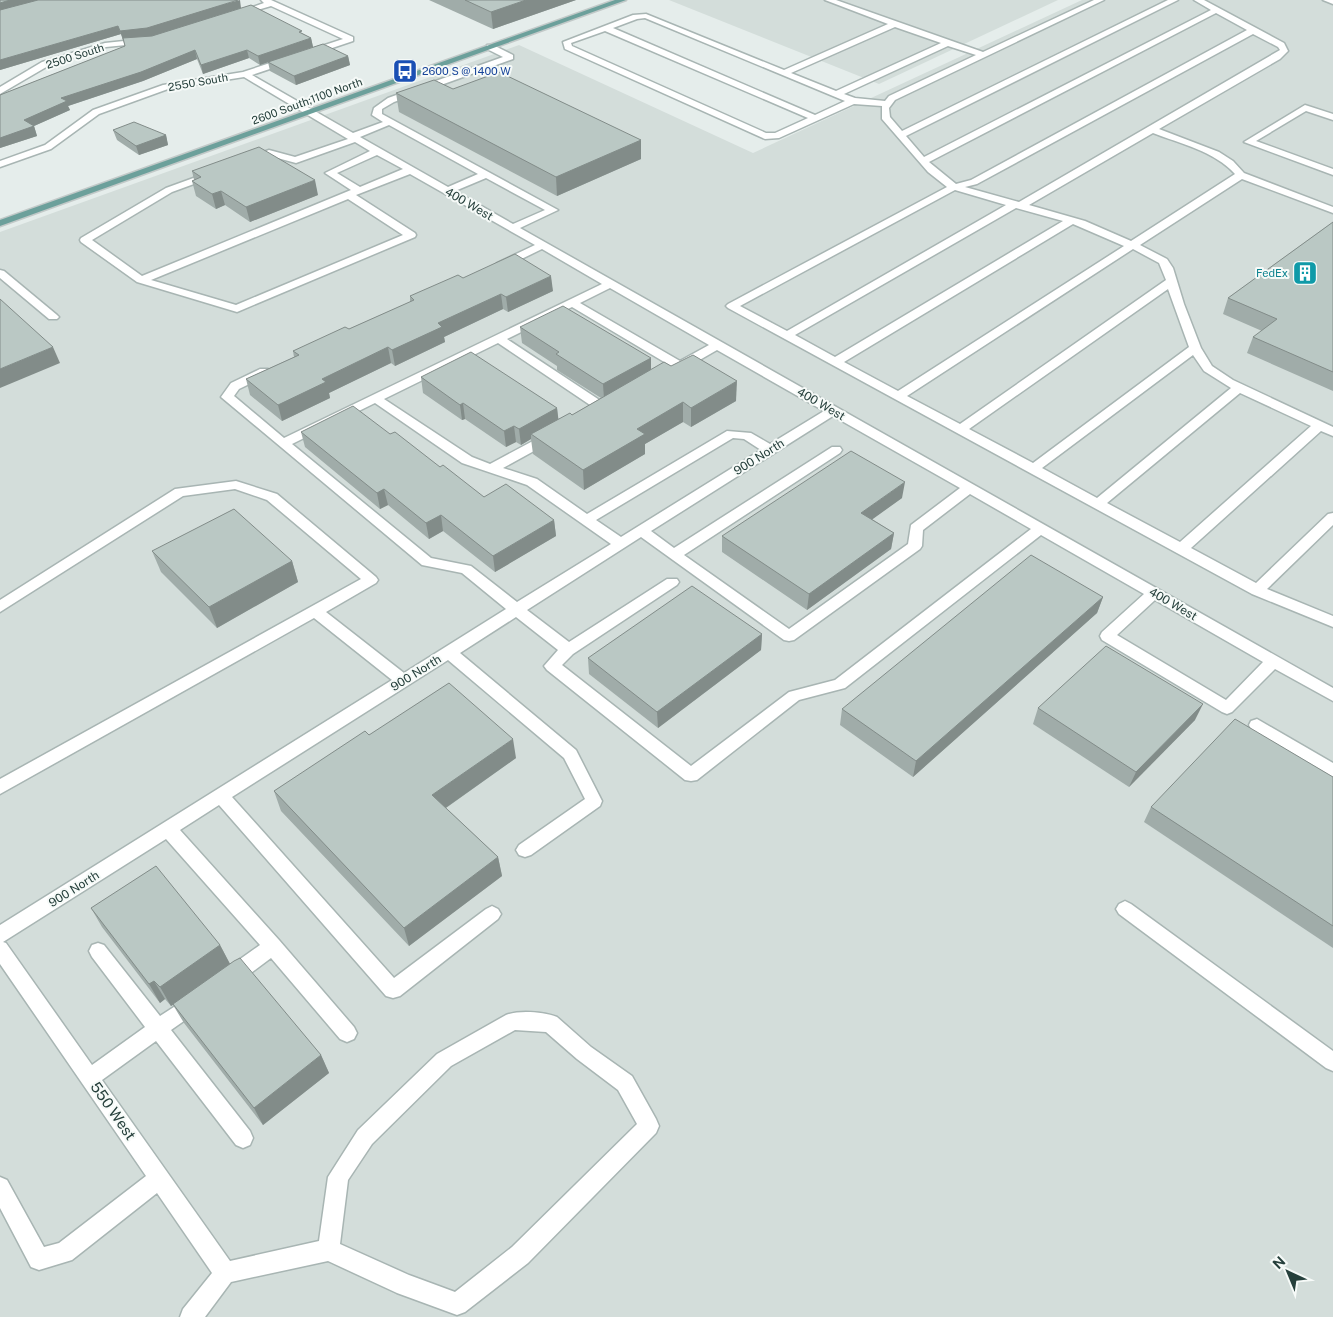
<svg xmlns="http://www.w3.org/2000/svg" width="1333" height="1317" viewBox="0 0 1333 1317" font-family="'Public Sans',sans-serif">
	<rect width="100%" height="100%" fill="#e5edeb"/>
	<g fill="#d3ddda">
		<path d="M669,0H1058L879,84Z"/>
		<path d="M1082,0H1333V1317H0V232L519,45L753,153Z"/>
	</g>
	<g fill="none" stroke-linecap="round" stroke-linejoin="round">
		<defs>
			<g id="minor">
				<path d="M261,0H271L353,37V41L252,75L353,133L383,122L372,115L374,108L388,98L503,57L487,49V45H493L513,55V59L394,102L382,109V114L558,210L520,228L1333,688V701L1275,669L1232,712L1227,714L1222,712L1102,640L1100,636L1102,632L1144,594L1041,535L845,688L799,700L697,780L691,781L685,780L547,670L544,666L558,650L516,617L460,653L576,750L602,801L600,806L531,855L525,857L519,855L516,850L519,845L585,799L564,758L448,660L232,797L394,978L486,909L492,906L498,909L501,914L498,919L400,996L393,998L386,996L219,805L180,830L279,940L354,1027L357,1033L354,1039L347,1042L340,1039L271,958L236,984L229,986L222,984L220,978L222,972L260,945L166,839L3,942L6,943L92,1065L145,1027L92,957L89,951L92,945L98,943L104,945L160,1016L194,994L201,997L203,1003L201,1009L171,1030L250,1131L253,1138L250,1145L243,1148L236,1145L156,1041L102,1080L230,1261L319,1241L328,1177L358,1130L437,1054L506,1015C520,1010 543,1012 557,1017L591,1047L632,1076L656,1119L659,1126L656,1133L528,1263L465,1312L457,1315L397,1293L328,1261L231,1282L205,1317H180L183,1309L212,1273L157,1193L72,1260L39,1270L31,1267L0,1208V1177L7,1180L44,1247L59,1243L146,1176L0,964V925L392,680L314,618L0,794V779L361,579L267,500L235,489L183,496L0,612V600L175,489L236,481L277,494L376,577L378,580L376,583L326,612L404,673L506,609L462,573L422,565L221,397L231,383L260,369H268L270,372L268,375L239,389L234,396L284,438L602,284L542,249L505,267H497L496,265L497,263L535,245L410,174L356,195L415,233L416,235L415,237L237,312L137,282L81,242L80,240L81,238L166,188L210,172L215,175L213,177L172,192L92,240L142,276L351,190L325,173L370,151L355,142L296,163L270,156L253,162H247V158L269,150L295,157L348,139L244,77L168,89L99,114L51,149L0,167V161L45,145L93,110L163,85L243,72L343,39L271,6L237,16L233,14L264,3ZM389,125L478,174L448,187L360,137ZM377,155L403,169L360,187L337,173ZM486,178L545,210L513,224L455,191ZM348,199L403,235L236,305L151,280ZM610,288L709,345L680,361L580,303ZM572,307L676,369H684L717,350L824,411L770,444L751,433L727,431L587,514L537,479L503,468L554,440L556,437L554,434H546L490,464L472,457L384,399L498,343L599,411H607L609,408L607,405L507,339ZM375,403L462,463L527,485L611,544L517,602L471,566L431,558L292,444ZM833,416L960,488L911,525L908,544L789,629L684,555L840,453L842,450L840,447H832L674,548L651,531ZM733,438L744,439L761,450L621,537L596,520ZM970,494L1031,529L835,680L789,692L691,766L562,665L573,654L677,585L679,582L677,579H667L569,642L527,610L641,537L784,640L789,641L794,640L920,549L922,546L923,530ZM1155,600L1263,662L1226,700L1117,635ZM515,1030L546,1032L577,1059L618,1090L637,1124L512,1247L455,1292L409,1275L340,1244L348,1180L372,1144L451,1066Z"/>
				<path d="M825,0H836L983,52L1094,0H1104L895,100L889,108L890,117L902,131L1168,0H1178L906,136L924,157L1211,10L1194,0H1204L1284,43L1288,51L1280,59L1159,129L1219,152L1233,161L1244,173L1333,207V213L1242,179L1140,245L1167,259L1173,268L1184,304L1201,348L1212,366L1233,380L1333,427V436L1321,431L1191,548L1256,583L1328,514L1333,513V525L1267,589L1333,616V627L1252,594L728,308L726,306L728,304L947,187L928,172L882,119V106L854,104L779,138L765,139L565,49L563,42L633,15L646,14L784,70L888,24ZM1216,13L1247,30L971,180L956,184L929,162ZM645,18L845,101L815,115L613,28L637,19ZM895,27L941,43L836,91L791,73ZM605,31L808,118L775,133H766L572,46L571,43ZM1253,34L1278,47L1280,50L1019,202L965,187L977,184ZM948,46L976,55L889,96L885,101L855,98L844,94ZM1153,133C1181,144 1214,151 1235,174L1131,241L1085,221L1029,205ZM955,190L1006,205L787,331L740,306ZM1016,208L1063,221L835,357L795,335ZM1073,224L1124,246L898,391L844,362ZM1133,249L1159,263L1166,280L960,424L907,396ZM1168,289L1189,347L1033,463L969,429ZM1193,355L1204,371L1231,388L1097,498L1042,468ZM1240,393L1311,426L1180,542L1107,503Z"/>
				<path d="M1323,0H1333V4Z"/>
				<path d="M143,39L147,41L146,43L106,47L48,66L0,94V87L42,62L105,43Z"/>
				<path d="M1305,105L1333,114V120L1306,111L1256,141L1333,169V175L1244,142Z"/>
				<path d="M0,270L4,271L57,315L59,317L57,319H49L0,278Z"/>
				<path d="M1257,719L1333,763V777L1251,729L1249,725L1251,721Z"/>
				<path d="M1125,901L1131,904L1333,1051V1071L1326,1068L1119,914L1116,909L1119,904Z"/>
			</g>
			<path id="major" d="M615,0H626L0,226V220Z"/>
		</defs>
		<use href="#minor" stroke="#a8b5b3" stroke-width="3"/>
		<use href="#major" stroke="#c2c9c8" stroke-width="3"/>
		<use href="#minor" fill="#fff" fill-rule="evenodd"/>
		<use href="#major" fill="#6ca09b" fill-rule="evenodd"/>
	</g>
	<g fill="#a0aca9">
		<path d="M0,0L241,8L302,33L311,38L313,47L348,56L350,65L296,85L270,71L268,62L284,56L260,65L249,58L203,74L197,59L143,81L68,106L70,110L34,126L37,136L0,148V95L125,46L121,34L0,70Z"/>
		<path d="M429,0H576L493,29Z"/>
		<path d="M453,89L641,140V159L557,196L399,112L396,93Z"/>
		<path d="M113,130L166,135L168,145L139,155L117,140Z"/>
		<path d="M192,171L318,195L250,222L225,205L216,209L196,196L192,181L194,180Z"/>
		<path d="M1333,222V391L1247,353L1253,337L1262,331L1223,314L1228,298Z"/>
		<path d="M463,278L553,291L508,312L503,309L444,337L445,342L395,366L391,363L329,393L330,398L282,421L250,395L246,379L294,357L293,351L349,329L410,302V296Z"/>
		<path d="M520,327L651,358V370L736,401L691,427L683,422L645,444V454L584,490L533,454L531,439L521,445L516,442L506,447L465,419L462,420L423,393L421,377L557,408L558,419L572,415L601,398L557,370V366L522,343Z"/>
		<path d="M301,432L390,434L484,497L554,520L556,536L495,572L443,531L429,539L388,505L380,509L305,447Z"/>
		<path d="M902,498L872,519L894,533L891,549L807,610L722,552V536Z"/>
		<path d="M152,551L292,561L298,582L217,628L161,572Z"/>
		<path d="M1103,597L1097,613L913,777L840,725L842,709Z"/>
		<path d="M762,634L761,650L658,728L589,674L588,658Z"/>
		<path d="M1038,708L1195,720L1129,787L1033,724Z"/>
		<path d="M369,735L516,758L446,808L498,857L502,876L409,946L281,811L274,791Z"/>
		<path d="M1333,777V948L1144,822L1151,807Z"/>
		<path d="M91,908L220,945L230,964L321,1055L329,1073L263,1125L184,1023L173,1005L171,1006L165,999L160,1003L102,927Z"/>
	</g>
	<g fill="#828c89">
		<path d="M10,0H44L0,12V3Z"/>
		<path d="M240,0L241,8L150,37L123,40L120,31Z"/>
		<path d="M526,0H576L493,29L491,12Z"/>
		<path d="M118,26L121,34L0,70V60Z"/>
		<path d="M311,38L313,47L260,65L258,56Z"/>
		<path d="M195,50L197,59L143,81L68,106L70,110L34,126L37,136L0,148V138L24,120L61,98Z"/>
		<path d="M247,50L249,58L203,74L201,65Z"/>
		<path d="M348,56L350,65L296,85L294,76Z"/>
		<path d="M166,135L168,145L139,155L136,146Z"/>
		<path d="M641,140V159L557,196L556,177Z"/>
		<path d="M315,180L318,195L250,222L246,207Z"/>
		<path d="M221,191L225,205L216,209L212,194Z"/>
		<path d="M551,276L553,291L508,312L506,297Z"/>
		<path d="M501,294L503,309L444,337L445,342L395,366L392,350L438,323Z"/>
		<path d="M53,347L60,363L0,388V369Z"/>
		<path d="M388,347L391,363L329,393L330,398L282,421L278,405L322,379Z"/>
		<path d="M651,358V374L604,399L603,384Z"/>
		<path d="M737,381L736,401L691,427V408Z"/>
		<path d="M683,402V422L645,444V454L584,490L583,470L637,429Z"/>
		<path d="M463,403L465,419L462,420L460,405Z"/>
		<path d="M557,408L559,424L531,434V439L521,445L519,429Z"/>
		<path d="M514,426L516,442L506,447L504,431Z"/>
		<path d="M905,482L902,498L859,529L861,513Z"/>
		<path d="M384,489L388,505L380,509L377,493Z"/>
		<path d="M441,515L443,531L429,539L426,523Z"/>
		<path d="M554,520L556,536L495,572L493,556Z"/>
		<path d="M894,533L891,549L807,610L809,594Z"/>
		<path d="M292,561L298,582L217,628L209,607Z"/>
		<path d="M1103,597L1097,613L913,777L916,761Z"/>
		<path d="M762,634L761,650L658,728L657,712Z"/>
		<path d="M1203,704L1195,720L1129,787L1136,772Z"/>
		<path d="M513,739L516,758L437,814L432,795Z"/>
		<path d="M498,857L502,876L409,946L404,928Z"/>
		<path d="M220,945L230,964L171,1006L160,987Z"/>
		<path d="M154,981L165,999L160,1003L149,984Z"/>
		<path d="M321,1055L329,1073L263,1125L254,1108Z"/>
	</g>
	<g fill="#bac8c4" stroke="#828c89">
		<path d="M0,0H10L0,3Z"/>
		<path d="M38,0H238L147,28L120,31L118,26L0,60V10Z"/>
		<path d="M465,0H526L491,12Z"/>
		<path d="M251,5L302,31L299,32L311,38L258,56L247,50L201,65L195,50L141,72L61,98L67,101L24,120L34,126L0,138V95L125,46L123,38L152,36Z"/>
		<path d="M323,44L348,56L294,76L268,62Z"/>
		<path d="M499,72L641,140L556,177L396,93L434,80L453,89Z"/>
		<path d="M134,122L166,135L136,146L113,130Z"/>
		<path d="M259,147L315,180L246,207L221,191L212,194L192,181L201,177L192,171Z"/>
		<path d="M1333,222V372L1253,337L1277,319L1228,298Z"/>
		<path d="M515,254L551,276L506,297L501,294L438,323L442,327L392,350L388,347L322,379L326,382L278,405L246,379L299,355L293,351L345,327L349,329L414,300L410,296L458,275L463,278Z"/>
		<path d="M0,299L53,347L0,369Z"/>
		<path d="M563,306L651,358L603,384L556,354L559,352L520,327Z"/>
		<path d="M471,352L557,408L519,429L514,426L504,431L463,403L460,405L421,377Z"/>
		<path d="M693,355L737,381L691,408L683,402L637,429L645,434L583,470L531,434L570,413L572,415L664,362L671,366Z"/>
		<path d="M353,406L390,434L395,432L440,467L443,465L484,497L506,484L554,520L493,556L441,515L426,523L384,489L377,493L301,432Z"/>
		<path d="M851,451L905,482L861,513L894,533L809,594L722,536Z"/>
		<path d="M234,509L292,561L209,607L152,551Z"/>
		<path d="M1031,555L1103,597L916,761L842,709Z"/>
		<path d="M692,586L762,634L657,712L588,658Z"/>
		<path d="M1106,646L1203,704L1136,772L1038,708Z"/>
		<path d="M449,683L513,739L432,795L498,857L404,928L274,791L365,731L369,735Z"/>
		<path d="M1235,719L1333,777V926L1151,807Z"/>
		<path d="M156,866L220,945L160,987L154,981L149,984L91,908Z"/>
		<path d="M240,958L321,1055L254,1108L173,1004L234,961Z"/>
	</g>
	<defs>
		<symbol id="bus-square" viewBox="-11 -11 22 22"><rect x="-9" y="-9" width="18" height="18" rx="4" fill="#1a4fb4" stroke="#f6faf8"/><path d="M-5-6H5V4H4V6H2V4H-2V6H-4V4H-5ZM-3.5-4V0h7V-4ZM-3.5 1.2v1.5H-2V1.2ZM2 1.2v1.5H3.5V1.2Z" fill="#fff"/></symbol>
		<symbol id="building-square" viewBox="-11 -11 22 22"><rect x="-9" y="-9" width="18" height="18" rx="4" fill="#0f9aa8" stroke="#f6faf8"/><path d="M-4-6H4V6H1V3H-1V6H-4ZM-2.5-4.3h1.7v1.8h-1.7ZM.8-4.3h1.7v1.8H.8ZM-2.5-1h1.7V.8h-1.7ZM.8-1h1.7V.8H.8Z" fill="#fff"/></symbol>
	</defs>
	<g fill-rule="evenodd">
		<use href="#bus-square" x="391" y="57" width="28" height="28"/>
		<use href="#building-square" x="1291" y="259" width="28" height="28"/>
	</g>
	<g text-anchor="middle" stroke-width="4" stroke-linejoin="round" paint-order="stroke">
		<g font-size="11" fill="#253f3b" stroke="#f6faf8">
			<text transform="translate(75 56) rotate(-18)" y="4">2500 South</text>
			<text transform="translate(198 82) rotate(-10)" y="4">2550 South</text>
			<text transform="translate(307 101) rotate(-20)" y="4">2600 South;1100 North</text>
		</g>
		<g font-size="11" fill="#164399" stroke="#f6faf8" text-anchor="start">
			<text x="422" y="75">2600 S @ 1400 W</text>
		</g>
		<g font-size="11" fill="#0d838f" stroke="#f6faf8" text-anchor="end">
			<text x="1288" y="277">FedEx</text>
		</g>
		<g font-size="12" fill="#253f3b" stroke="#f6faf8">
			<text transform="translate(469 204) rotate(30)" y="4">400 West</text>
			<text transform="translate(821 404) rotate(30)" y="4">400 West</text>
			<text transform="translate(759 457) rotate(-32)" y="4">900 North</text>
			<text transform="translate(1173 604) rotate(30)" y="4">400 West</text>
			<text transform="translate(416 673) rotate(-32)" y="4">900 North</text>
			<text transform="translate(74 889) rotate(-32)" y="4">900 North</text>
		</g>
		<g font-size="15" fill="#253f3b" stroke="#f6faf8">
			<text transform="translate(113 1111) rotate(55)" y="5">550 West</text>
		</g>
	</g>
	<g transform="translate(1288 1272) rotate(316)" stroke="#f6faf8" stroke-width="4" paint-order="stroke">
	<path d="M0-4L9 19L0 12L-9 19Z" fill="#253f3b"/>
	<text y="-8" font-size="14" font-weight="bold" text-anchor="middle" fill="#253f3b">N</text>
	</g>
</svg>
